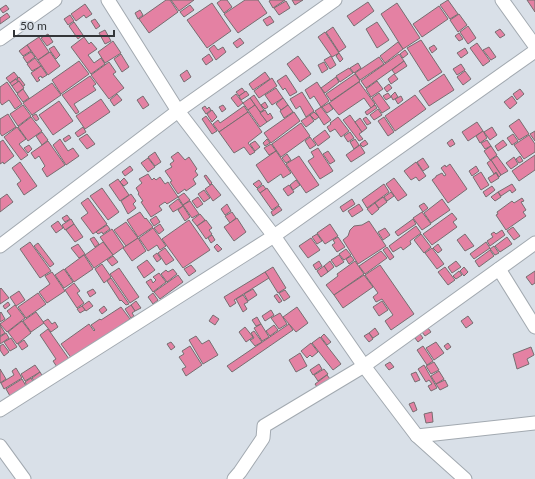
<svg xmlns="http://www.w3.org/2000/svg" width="535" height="479" viewBox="0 0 535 479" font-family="Lato,sans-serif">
	<rect width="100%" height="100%" fill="#d9e0e8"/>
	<g fill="#e481a3" stroke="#776d70">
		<path d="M166,0H170L178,12L149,33L139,19Z"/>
		<path d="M171,0H194L179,11Z"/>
		<path d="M221,0H227L232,7L224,13L217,3Z"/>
		<path d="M245,0H258L267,13L238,33L224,14Z"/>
		<path d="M271,0H285L273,8L269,1Z"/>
		<path d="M292,0H303L295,5Z"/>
		<path d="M448,0L458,14L450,19L440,5Z"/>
		<path d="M527,0H535V12Z"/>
		<path d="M286,1L290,8L279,15L274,8Z"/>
		<path d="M368,2L374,11L354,26L347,16Z"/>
		<path d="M212,3L231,31L207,48L187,20Z"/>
		<path d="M397,3L420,38L403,49L381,14Z"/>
		<path d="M85,4L92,14L86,18L84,15L76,21L71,14Z"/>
		<path d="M6,5L9,9L3,13L0,9Z"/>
		<path d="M190,5L194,10L184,17L180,12Z"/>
		<path d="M439,6L448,19L422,37L413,24Z"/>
		<path d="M140,10L143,15L138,19L135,13Z"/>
		<path d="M7,13L10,17L0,24V18Z"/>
		<path d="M459,14L467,25L458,32L450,20Z"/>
		<path d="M70,15L74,21L68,25L64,19Z"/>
		<path d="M270,16L274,22L267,26L263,20Z"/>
		<path d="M95,19L100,26L96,29L91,21Z"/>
		<path d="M74,22L83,35L78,39L69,26Z"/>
		<path d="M377,22L389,40L377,48L366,29Z"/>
		<path d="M468,26L476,38L468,44L460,32Z"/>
		<path d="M333,27L346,47L339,52L326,32Z"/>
		<path d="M500,29L505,35L500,38L495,32Z"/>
		<path d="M105,30L111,41L105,44L99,33Z"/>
		<path d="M325,32L339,53L332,57L318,37Z"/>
		<path d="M459,33L463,39L459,41L455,36Z"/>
		<path d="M48,34L53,42L47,46L41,38Z"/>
		<path d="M39,37L49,52L38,60L27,45Z"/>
		<path d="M84,37L89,44L91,42L97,49L88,55L94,63L101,58L105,64L91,74L71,47Z"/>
		<path d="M240,38L244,43L237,48L233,43Z"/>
		<path d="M421,40L442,72L428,81L407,48Z"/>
		<path d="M113,41L121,53L105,63L98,52Z"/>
		<path d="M398,42L403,49L385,63L380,56Z"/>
		<path d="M477,43L490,61L483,66L470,48Z"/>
		<path d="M27,45L31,51L23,56L19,51Z"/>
		<path d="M214,45L218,50L223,47L226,52L216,60L209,49Z"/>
		<path d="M434,45L437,49L432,53L429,48Z"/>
		<path d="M54,46L60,55L56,59L49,49Z"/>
		<path d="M489,47L496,57L491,60L483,50Z"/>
		<path d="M465,48L468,53L461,58L457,53Z"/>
		<path d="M405,50L408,54L403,58L400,54Z"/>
		<path d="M31,52L35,57L27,63L23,57Z"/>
		<path d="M50,52L60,66L48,75L38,60Z"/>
		<path d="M339,53L343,59L340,62L336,56Z"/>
		<path d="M121,54L129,67L122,72L114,59Z"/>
		<path d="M209,54L213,60L206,65L202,59Z"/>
		<path d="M399,54L404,61L366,88L361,81Z"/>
		<path d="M298,56L311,74L300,82L287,64Z"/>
		<path d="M331,56L336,65L330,69L324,60Z"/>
		<path d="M379,57L384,64L360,80L355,73Z"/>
		<path d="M35,58L41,66L32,71L27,64Z"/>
		<path d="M79,61L89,74L61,94L52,80Z"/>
		<path d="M404,61L407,66L395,74L392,70Z"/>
		<path d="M109,62L116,72L113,74L124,88L109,99L91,75Z"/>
		<path d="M324,62L328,69L322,73L318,65Z"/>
		<path d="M358,63L361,68L354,73L350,68Z"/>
		<path d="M461,64L465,70L457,75L453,69Z"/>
		<path d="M41,66L47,75L42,78L41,76L38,78L40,80L37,82L31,73Z"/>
		<path d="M349,68L353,73L340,82L336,76Z"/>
		<path d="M187,70L191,77L184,82L180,75Z"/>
		<path d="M465,71L471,79L463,85L457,77Z"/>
		<path d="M14,72L18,77L10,83L6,78Z"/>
		<path d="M265,72L270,79L253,90L249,84Z"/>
		<path d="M355,74L360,81L331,101L326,94Z"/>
		<path d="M394,74L398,79L391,84L388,79Z"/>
		<path d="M444,74L454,90L429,106L419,91Z"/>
		<path d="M286,75L297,92L290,96L285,88L283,90L277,81Z"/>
		<path d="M90,76L96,84L93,86L96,90L74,104L79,112L76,114L62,95Z"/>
		<path d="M19,77L25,85L22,87L17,79Z"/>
		<path d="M336,77L339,82L325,93L321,88Z"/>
		<path d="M272,78L277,86L259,98L254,91Z"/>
		<path d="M16,79L18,82L12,86L10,83Z"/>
		<path d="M19,81L24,88L17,93L12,86Z"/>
		<path d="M377,81L383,89L371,97L366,89Z"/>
		<path d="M7,82L22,104L15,109L9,100L2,105L0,102V87Z"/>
		<path d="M317,82L329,101L321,107L314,96L310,99L305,90Z"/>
		<path d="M359,82L375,104L371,108L364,98L339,115L329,103Z"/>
		<path d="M52,83L61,95L32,115L23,103Z"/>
		<path d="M389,84L392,88L387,92L384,88Z"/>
		<path d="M242,88L245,92L239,96L236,92Z"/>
		<path d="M276,88L283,98L272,105L265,95Z"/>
		<path d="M23,89L29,98L23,102L17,94Z"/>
		<path d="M520,89L524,94L517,100L513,94Z"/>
		<path d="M246,91L249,95L241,100L239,96Z"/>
		<path d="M302,92L314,111L306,117L300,106L296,109L290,99Z"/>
		<path d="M395,92L398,97L393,100L391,96Z"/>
		<path d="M379,93L390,108L382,113L372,98Z"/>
		<path d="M388,93L391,97L386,100L383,96Z"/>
		<path d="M117,94L122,100L114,106L110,100Z"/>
		<path d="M236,94L243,103L238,107L231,98Z"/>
		<path d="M254,95L264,110L260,112L250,98Z"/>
		<path d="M415,95L426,109L395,131L385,116Z"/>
		<path d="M143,96L149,105L143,109L137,100Z"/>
		<path d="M401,96L403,100L398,104L395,99Z"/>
		<path d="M512,96L517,103L510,109L504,102Z"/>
		<path d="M250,98L255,105L248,110L243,103Z"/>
		<path d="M283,98L288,105L281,110L276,104Z"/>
		<path d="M101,99L110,112L85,129L76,116Z"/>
		<path d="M59,101L73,121L53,135L39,115Z"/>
		<path d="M265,102L268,107L265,109L261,105Z"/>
		<path d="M329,103L333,109L327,113L322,107Z"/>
		<path d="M23,105L31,116L18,126L10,114Z"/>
		<path d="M223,105L226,109L222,112L219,107Z"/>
		<path d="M255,105L267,122L260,127L248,110Z"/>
		<path d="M288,105L293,112L284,118L280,111Z"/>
		<path d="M375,105L377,108L367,115L365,112Z"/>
		<path d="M205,106L207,109L209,107L211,110L206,114L202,108Z"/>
		<path d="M244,106L248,112L219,132L213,124L218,120L220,123Z"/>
		<path d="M321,107L331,120L324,125L315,111Z"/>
		<path d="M378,109L382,115L374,120L370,115Z"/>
		<path d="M212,110L217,117L212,122L207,114Z"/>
		<path d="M265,110L268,115L270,113L273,118L267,122L260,113Z"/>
		<path d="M248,112L262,132L248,143L255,152L250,155L244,147L234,153L219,132Z"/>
		<path d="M294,112L300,121L271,143L264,133Z"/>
		<path d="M314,112L319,117L315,120L310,115Z"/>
		<path d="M8,114L16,127L2,136L0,133V119Z"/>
		<path d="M36,114L39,119L36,121L32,116Z"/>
		<path d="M310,115L314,121L306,127L301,121Z"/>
		<path d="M350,115L362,132L359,134L363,139L359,141L343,120Z"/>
		<path d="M206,116L217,131L212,134L202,119Z"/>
		<path d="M31,117L42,131L28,141L18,127Z"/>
		<path d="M338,117L349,131L341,137L335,129L330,132L327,127L331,124L330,123Z"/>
		<path d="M366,117L371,123L367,125L363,119Z"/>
		<path d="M384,117L394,132L388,136L378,121Z"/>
		<path d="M360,118L367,128L362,132L355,122Z"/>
		<path d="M519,119L529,134L519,140L509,126Z"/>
		<path d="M477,122L483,131L468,141L462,132Z"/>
		<path d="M301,123L310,136L281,157L272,144Z"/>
		<path d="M17,127L26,139L19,144L28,155L21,160L4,137Z"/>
		<path d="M83,127L86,132L78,137L75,133Z"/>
		<path d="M492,127L497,135L490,140L484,132Z"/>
		<path d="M325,130L330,137L318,146L313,139Z"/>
		<path d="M483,131L487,138L480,143L476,136Z"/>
		<path d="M535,131V141L530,134Z"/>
		<path d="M42,132L48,140L42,145L36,136Z"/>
		<path d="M350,132L354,138L348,142L344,136Z"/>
		<path d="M87,134L95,144L87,149L79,139Z"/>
		<path d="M513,134L518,141L512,145L507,138Z"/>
		<path d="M69,135L71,138L65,142L63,139Z"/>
		<path d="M529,135L535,144V152L524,159L514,145Z"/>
		<path d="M310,137L316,145L310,149L305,141Z"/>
		<path d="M60,139L68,151L73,148L79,156L66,165L53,145Z"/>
		<path d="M267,139L270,143L265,146L263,143Z"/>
		<path d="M355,139L359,145L354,149L350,142Z"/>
		<path d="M452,139L455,144L450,147L447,143Z"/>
		<path d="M3,140L14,156L4,164L3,162L0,164V142Z"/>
		<path d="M365,140L368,144L363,147L360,144Z"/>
		<path d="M487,140L491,146L485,149L481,143Z"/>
		<path d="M503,140L507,145L498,151L495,146Z"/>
		<path d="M48,141L65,165L47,177L42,169L45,166L39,156L35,159L31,153Z"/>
		<path d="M255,141L260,147L255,151L250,144Z"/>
		<path d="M271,144L276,151L269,155L264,148Z"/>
		<path d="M29,145L32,149L28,153L24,148Z"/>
		<path d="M360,145L365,153L351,162L346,155Z"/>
		<path d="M491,146L497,155L490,160L484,151Z"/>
		<path d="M318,148L333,171L320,179L308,161L314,157L311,152Z"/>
		<path d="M276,151L291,173L283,178L281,174L268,183L256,165Z"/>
		<path d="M328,151L335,161L330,164L323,154Z"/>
		<path d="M155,152L161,162L155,166L148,157Z"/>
		<path d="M178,152L185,160L189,157L197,169L195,171L198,175L193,179L196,184L186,191L185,189L178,194L170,182L172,181L165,171L172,167L170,164L174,161L171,157Z"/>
		<path d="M287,154L291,160L286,163L282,158Z"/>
		<path d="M535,155V170L519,181L512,171Z"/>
		<path d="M299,156L319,185L306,193L286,164Z"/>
		<path d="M497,156L508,171L501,175L491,160Z"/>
		<path d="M520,156L523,161L519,163L516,159Z"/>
		<path d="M514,157L518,164L511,169L506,163Z"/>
		<path d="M148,158L155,167L148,172L141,163Z"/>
		<path d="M423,158L429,167L423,171L417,162Z"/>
		<path d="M491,160L501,175L499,177L496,172L494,174L487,163Z"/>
		<path d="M20,162L37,186L24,195L17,184L21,181L12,168Z"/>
		<path d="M416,162L426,176L419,181L416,177L411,180L404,171Z"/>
		<path d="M450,164L467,189L448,203L432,180L436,177V176L442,173L444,176L446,175L441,168L445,165L446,167Z"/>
		<path d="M130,166L133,170L125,176L122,172Z"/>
		<path d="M476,166L479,171L472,176L469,171Z"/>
		<path d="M481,172L489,185L481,190L473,177Z"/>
		<path d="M496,173L499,178L491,183L488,178Z"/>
		<path d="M148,174L152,180L154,178L156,180L160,177L165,184L168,182L178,197L167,204L165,202L159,206L162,210L151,217L141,202L143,201L138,194L139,193L136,188L142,183L139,179Z"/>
		<path d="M206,175L212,183L210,185L204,176Z"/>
		<path d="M124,178L128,183L124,186L120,182Z"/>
		<path d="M394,178L407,195L398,201L386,184Z"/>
		<path d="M118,179L129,195L120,201L109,185Z"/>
		<path d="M259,180L262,184L257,188L253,184Z"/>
		<path d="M296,180L300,185L293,190L290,185Z"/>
		<path d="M212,184L221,195L213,201L205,189Z"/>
		<path d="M384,184L389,192L367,208L362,200Z"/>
		<path d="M512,184L516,190L512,193L510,190L501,196L498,192Z"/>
		<path d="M263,185L266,189L260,193L257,189Z"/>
		<path d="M289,185L294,192L288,196L283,189Z"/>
		<path d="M492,186L495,190L486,197L483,192Z"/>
		<path d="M102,188L119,212L108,220L90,196Z"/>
		<path d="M267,188L279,205L272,210L260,193Z"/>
		<path d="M204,190L210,198L204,202L198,194Z"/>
		<path d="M391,192L394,196L387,201L384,197Z"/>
		<path d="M498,192L501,197L495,201L491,197Z"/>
		<path d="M184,193L190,200L183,205L178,197Z"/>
		<path d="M7,194L13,202L0,212V199Z"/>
		<path d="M131,194L136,201L133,204L136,208L128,214L121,201Z"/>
		<path d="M198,197L203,204L197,208L192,201Z"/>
		<path d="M383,197L387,202L379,208L375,203Z"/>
		<path d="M88,198L107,224L93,234L81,218L88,213L81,203Z"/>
		<path d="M522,198L524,201L521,202L526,210L523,212L526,216L506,230L496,215L498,214L497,212L512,201L514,203Z"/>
		<path d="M178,199L183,206L173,212L169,206Z"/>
		<path d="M352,199L355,204L343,212L340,207Z"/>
		<path d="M442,199L450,210L431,223L424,213Z"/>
		<path d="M190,201L199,214L192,218L183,205Z"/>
		<path d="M375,203L379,209L372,215L367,209Z"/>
		<path d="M424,203L428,208L423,212L419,206Z"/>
		<path d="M227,204L231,211L225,215L221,209Z"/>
		<path d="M359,204L363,210L352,217L348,211Z"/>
		<path d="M183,206L190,217L185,221L178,210Z"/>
		<path d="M279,206L282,210L273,216L271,212Z"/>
		<path d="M140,212L145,219L146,218L153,227L138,237L127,220Z"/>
		<path d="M232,212L236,218L230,223L225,216Z"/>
		<path d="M422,212L431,224L422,230L413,218Z"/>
		<path d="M452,213L457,219L453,222L457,227L432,245L423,234Z"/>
		<path d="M200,214L205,220L197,226L192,220Z"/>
		<path d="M67,215L70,219L65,222L62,218Z"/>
		<path d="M156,216L160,222L154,226L150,220Z"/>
		<path d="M237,218L246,232L234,241L224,227Z"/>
		<path d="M71,219L74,224L65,230L62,225Z"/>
		<path d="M413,219L416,224L398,236L395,232Z"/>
		<path d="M189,220L210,250L183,268L162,239Z"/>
		<path d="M206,220L212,228L209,230L212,234L206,239L197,226Z"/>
		<path d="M58,221L63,228L56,233L51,226Z"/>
		<path d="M369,221L386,246L358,264L343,240L348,236L350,230L354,226L362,225Z"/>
		<path d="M126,222L138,238L126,246L114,230Z"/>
		<path d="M74,224L83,237L75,242L66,230Z"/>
		<path d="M160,224L164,230L159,234L154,228Z"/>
		<path d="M330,224L338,236L325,244L317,233Z"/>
		<path d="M107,225L110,229L103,234L102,232L98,234L96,232Z"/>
		<path d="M416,226L421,233L410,241L411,244L403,250L401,247L393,252L389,246Z"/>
		<path d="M513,227L520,236L514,240L507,231Z"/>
		<path d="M153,228L166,246L160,250L157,245L148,251L139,238Z"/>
		<path d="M385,228L390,235L383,240L378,232Z"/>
		<path d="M112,229L124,247L113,255L100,237Z"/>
		<path d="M502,230L505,235L490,246L487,241L493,237L491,234L494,232L496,234Z"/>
		<path d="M317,234L322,241L317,244L312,237Z"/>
		<path d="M421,234L431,247L424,253L414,240Z"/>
		<path d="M465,234L474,246L465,251L457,240Z"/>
		<path d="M212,235L215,240L211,243L208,238Z"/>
		<path d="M94,237L99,244L95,247L90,239Z"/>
		<path d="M338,237L345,247L337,252L332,245L335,243L333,240Z"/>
		<path d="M507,237L512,244L500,252L495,246Z"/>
		<path d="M138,238L146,251L132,261L123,248Z"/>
		<path d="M311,238L320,250L308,258L299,246Z"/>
		<path d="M30,242L51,271L40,278L20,249Z"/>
		<path d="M103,242L113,255L94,268L85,255Z"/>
		<path d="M486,242L490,248L474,259L470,254Z"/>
		<path d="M38,243L54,264L50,267L34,246Z"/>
		<path d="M78,244L85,254L79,258L71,248Z"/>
		<path d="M217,244L222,249L218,252L214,247Z"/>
		<path d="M438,244L442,250L438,253L433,248Z"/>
		<path d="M494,246L499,253L495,255L490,249Z"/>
		<path d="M387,247L394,257L390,260L383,250Z"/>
		<path d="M165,248L174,260L166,265L158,253Z"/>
		<path d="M432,248L444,264L437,269L425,253Z"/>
		<path d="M346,249L351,255L344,260L339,254Z"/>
		<path d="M490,250L494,256L479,267L475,261Z"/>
		<path d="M381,251L387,258L365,274L359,266Z"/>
		<path d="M157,253L161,259L157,262L153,256Z"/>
		<path d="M84,255L93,269L74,282L65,269Z"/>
		<path d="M339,255L344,262L336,267L331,260Z"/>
		<path d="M113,256L118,262L112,266L107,260Z"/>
		<path d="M351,256L354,260L349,264L346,259Z"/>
		<path d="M147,260L155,270L144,278L137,267Z"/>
		<path d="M319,261L322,266L316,270L313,265Z"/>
		<path d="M330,261L334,267L328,272L324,266Z"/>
		<path d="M355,261L364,274L334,295L326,285L338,276L337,274Z"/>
		<path d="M456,261L461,267L452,273L448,267Z"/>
		<path d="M102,264L111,277L104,283L95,269Z"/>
		<path d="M191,265L196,271L189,276L184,269Z"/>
		<path d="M380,265L414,314L391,330L385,321L393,315L382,299L376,302L373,297L378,293L365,275Z"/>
		<path d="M324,266L328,272L321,277L317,271Z"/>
		<path d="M273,267L286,288L278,293L265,272Z"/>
		<path d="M445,267L455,280L448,285L438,272Z"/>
		<path d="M464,267L468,272L464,276L460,271Z"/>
		<path d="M119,268L139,297L130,303L110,274Z"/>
		<path d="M64,269L73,282L64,288L55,275Z"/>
		<path d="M173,269L177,274L167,282L161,274L166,270L168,272Z"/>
		<path d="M459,271L462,275L456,279L453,276Z"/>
		<path d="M535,271V283L532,285L526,277Z"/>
		<path d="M52,272L65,291L47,303L39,292L50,284L45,276Z"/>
		<path d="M265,272L269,278L234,300L236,303L230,307L224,297Z"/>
		<path d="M159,273L166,282L153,292L146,282L151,279L153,283L156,280L153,277Z"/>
		<path d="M178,275L183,282L160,299L154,292Z"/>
		<path d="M364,275L373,287L343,308L334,295Z"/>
		<path d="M111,278L129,304L126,305L121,300L120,301L107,281Z"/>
		<path d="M74,283L80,291L77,293L84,303L77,308L65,290Z"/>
		<path d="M1,288L9,298L0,304V289Z"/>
		<path d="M93,289L96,293L90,297L87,292Z"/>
		<path d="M253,289L257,295L248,301L244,294Z"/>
		<path d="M285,290L290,297L284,301L279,293Z"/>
		<path d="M19,291L25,300L16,306L10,297Z"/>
		<path d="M38,293L46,304L26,318L18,307Z"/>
		<path d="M153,293L158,300L153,304L148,297Z"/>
		<path d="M277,294L282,301L279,303L274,296Z"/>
		<path d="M243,295L248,302L244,304L247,309L243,312L236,299Z"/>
		<path d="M89,301L93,306L86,311L82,306Z"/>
		<path d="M136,301L141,308L135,311L131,305Z"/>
		<path d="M382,301L388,310L379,316L373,307Z"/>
		<path d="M8,302L10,305L5,309L3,306Z"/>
		<path d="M15,305L25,318L7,332L0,324L11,316L7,311Z"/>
		<path d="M131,305L135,311L132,313L134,316L131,318L125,309Z"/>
		<path d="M82,306L85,310L80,313L77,309Z"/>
		<path d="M104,306L107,310L102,314L99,310Z"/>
		<path d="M121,307L130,319L72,359L61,344L89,324L94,331L95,330L91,325L100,319L101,320Z"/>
		<path d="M297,307L308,323L296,332L283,317Z"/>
		<path d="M271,310L274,315L265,321L262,316Z"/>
		<path d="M1,312L5,319L0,322V313Z"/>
		<path d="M36,312L44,323L31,332L23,321Z"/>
		<path d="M280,313L287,324L279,329L271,318Z"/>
		<path d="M213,315L219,319L215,325L209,321Z"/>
		<path d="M468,316L473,323L466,328L461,321Z"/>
		<path d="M257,317L261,324L256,326L252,320Z"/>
		<path d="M48,319L52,324L55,322L58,327L51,332L43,322Z"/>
		<path d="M22,321L31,333L17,344L8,332Z"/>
		<path d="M261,324L269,337L262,341L254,328Z"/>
		<path d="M289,324L293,330L232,372L227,366Z"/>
		<path d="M0,325L5,333L0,336Z"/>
		<path d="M274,325L278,330L270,336L266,331Z"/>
		<path d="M245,327L253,337L246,342L239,332Z"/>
		<path d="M375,328L379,334L373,338L369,333Z"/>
		<path d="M428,328L431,332L425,336L422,332Z"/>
		<path d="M48,329L69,359L57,367L53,361L56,359L40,335Z"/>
		<path d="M254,331L262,342L255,346L250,340L254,338L251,333Z"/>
		<path d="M6,333L9,338L0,344V337Z"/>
		<path d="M369,333L373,339L369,342L364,336Z"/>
		<path d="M324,334L331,342L327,345L321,337Z"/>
		<path d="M420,334L423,338L418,342L415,338Z"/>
		<path d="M196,336L202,344L209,340L218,355L203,364L189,340Z"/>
		<path d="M320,337L341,364L333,370L312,343Z"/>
		<path d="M11,338L17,347L10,351L4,342Z"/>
		<path d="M24,340L28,346L22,350L18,344Z"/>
		<path d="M171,342L175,347L171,350L167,344Z"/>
		<path d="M436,342L444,353L434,360L426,348Z"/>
		<path d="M311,343L318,352L312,357L310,355L307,358L301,351Z"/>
		<path d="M448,343L451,347L447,350L444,346Z"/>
		<path d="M3,344L9,352L4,356L0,350V346Z"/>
		<path d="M190,346L202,365L186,376L182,369L186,367L179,357L184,354L182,351Z"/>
		<path d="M423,346L433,361L427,365L417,350Z"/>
		<path d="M531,347L534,355L527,359L529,364L517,369L513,354Z"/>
		<path d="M300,353L307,366L296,372L289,360Z"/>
		<path d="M390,362L394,367L389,370L385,365Z"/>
		<path d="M434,362L439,370L431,374L426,366Z"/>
		<path d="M319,364L322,369L313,375L310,370Z"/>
		<path d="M35,365L40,372L25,381L21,374Z"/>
		<path d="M424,365L437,388L431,391L428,386L432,384L429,380L426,382L418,369Z"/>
		<path d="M16,368L22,378L4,389L1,383L14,375L12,371Z"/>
		<path d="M0,369L6,379L0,383Z"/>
		<path d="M324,369L328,374L318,381L314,375Z"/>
		<path d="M439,371L444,379L436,384L431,376Z"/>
		<path d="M40,372L43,377L35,382L32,378Z"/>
		<path d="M416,372L420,380L415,382L411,374Z"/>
		<path d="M327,375L330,379L325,382L319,390L315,384Z"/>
		<path d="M31,378L35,385L29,389L25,382Z"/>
		<path d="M22,379L26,386L10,396L6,389Z"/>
		<path d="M445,380L448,386L440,390L436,384Z"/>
		<path d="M414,402L417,410L413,412L409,404Z"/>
		<path d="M432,412L433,422L426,423L424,414Z"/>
	</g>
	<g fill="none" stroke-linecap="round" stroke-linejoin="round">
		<defs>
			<g id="minor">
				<path d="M108,0L178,111L274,236L364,366L417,436L465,479"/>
				<path d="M502,0L535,46"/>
				<path d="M0,39L55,0"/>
				<path d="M0,246L178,111L335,0"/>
				<path d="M499,269L535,327"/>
				<path d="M0,410L274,236L535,51"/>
				<path d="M417,436L535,423"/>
				<path d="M0,446L24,479"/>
				<path d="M234,479L240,472L263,438L264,426L364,366L535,243"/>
			</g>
		</defs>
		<use href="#minor" stroke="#a2a9b0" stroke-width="15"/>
		<use href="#minor" stroke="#fff" stroke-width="13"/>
	</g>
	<path d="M14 30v6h100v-6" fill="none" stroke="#333639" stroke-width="2"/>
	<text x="20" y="30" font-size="12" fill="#333639" stroke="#d9e0e8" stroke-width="3" paint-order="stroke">50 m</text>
</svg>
